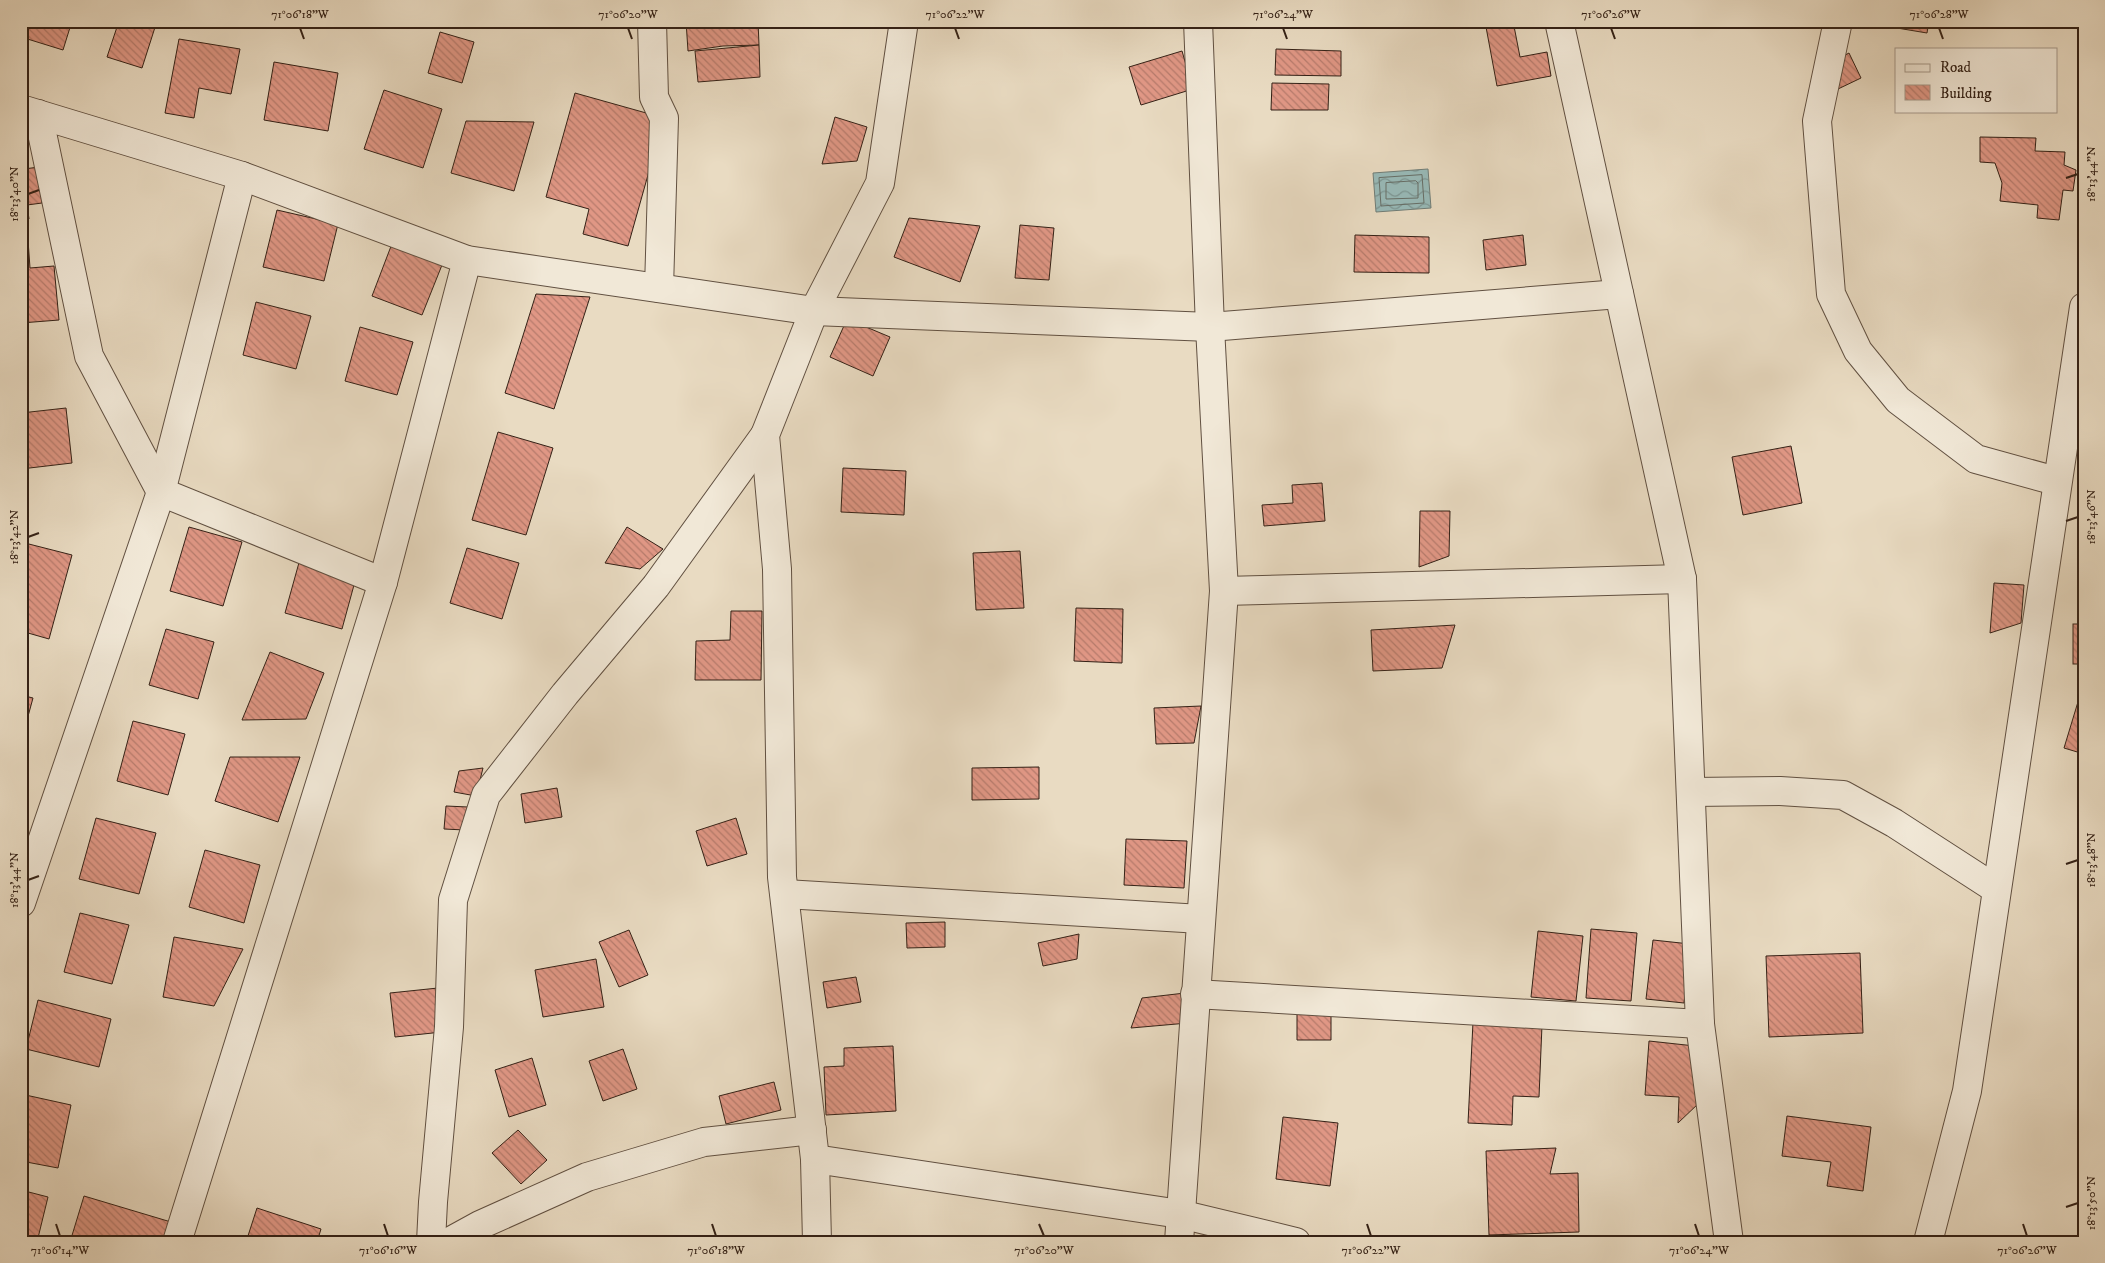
<svg xmlns="http://www.w3.org/2000/svg" width="2105" height="1263" viewBox="0 0 2105 1263" font-family="'IM FELL DW Pica',serif">
	<defs>
		<pattern id="water-waves" width="16" height="10" patternUnits="userSpaceOnUse" patternTransform="scale(1.25)"><rect width="16" height="10" fill="#98bab8"/><path d="M0 5q4-4 8 0t8 0" fill="none" stroke="#7d9795"/></pattern>
		<pattern id="building-back-hatch" width="6" height="6" patternUnits="userSpaceOnUse" patternTransform="scale(1.25)"><rect width="6" height="6" fill="#e09785"/><path d="M-1 5l2 2M0 0l6 6M5-1l2 2" fill="none" stroke="#b67b6c"/></pattern>
	</defs>
	<rect width="100%" height="100%" fill="#e9dbc2"/>
	<filter id="stains"><feTurbulence type="fractalNoise" baseFrequency=".004" numOctaves="4"/><feColorMatrix values="0 0 0 0 .2 0 0 0 0 .09 0 0 0 0 .02 0 0 0 .5 -.17"/></filter>
	<radialGradient id="worn" r=".72"><stop offset=".6" stop-color="#630" stop-opacity="0"/><stop offset="1" stop-color="#630" stop-opacity=".3"/></radialGradient>
	<path fill="url(#water-waves)" stroke="#707d77" d="M1428,169L1431,208L1376,212L1373,173Z"/>
	<g fill="none" stroke-linecap="round" stroke-linejoin="round">
		<g stroke="#666e67" stroke-width="1">
			<path d="M1422,175L1424,203L1381,206L1379,178Z"/>
			<path d="M1416,181L1418,183V198L1386,199V183Z"/>
		</g>
	</g>
	<g fill="url(#building-back-hatch)" stroke="#342116">
		<path d="M21,21H72L63,50L21,37Z"/>
		<path d="M119,21H157L142,68L107,57Z"/>
		<path d="M686,21H758L759,45L723,46L688,51Z"/>
		<path d="M1252,21H1342V24Z"/>
		<path d="M1513,21L1520,57L1547,52L1551,76L1497,86L1486,27Z"/>
		<path d="M1898,21H1929L1927,33L1897,28Z"/>
		<path d="M440,32L474,42L462,83L428,73Z"/>
		<path d="M179,39L240,49L231,94L199,88L194,118L165,113Z"/>
		<path d="M759,45L760,77L698,82L695,51Z"/>
		<path d="M1276,49L1341,51V76L1275,75Z"/>
		<path d="M1182,51L1193,89L1141,105L1129,67Z"/>
		<path d="M1849,53L1861,78L1838,89L1834,61Z"/>
		<path d="M274,62L338,73L328,131L264,120Z"/>
		<path d="M1272,83L1329,84L1328,110H1271Z"/>
		<path d="M384,90L442,109L423,168L364,149Z"/>
		<path d="M575,93L664,118L628,246L583,234L589,209L546,197Z"/>
		<path d="M835,117L867,127L857,161L822,164Z"/>
		<path d="M466,121L534,122L514,191L451,173Z"/>
		<path d="M1980,137L2036,138L2035,151L2065,152L2064,165L2076,170L2073,191L2063,190L2059,220L2037,218L2038,205L2000,201L2002,183L1995,163L1980,162Z"/>
		<path d="M22,138L24,169L39,167L42,203L27,205L29,219L21,220Z"/>
		<path d="M277,210L338,224L324,281L263,267Z"/>
		<path d="M909,218L980,226L960,282L894,257Z"/>
		<path d="M1020,225L1054,228L1049,280L1015,278Z"/>
		<path d="M1355,235L1429,237V273L1354,272Z"/>
		<path d="M1523,235L1526,265L1486,270L1483,240Z"/>
		<path d="M28,240L30,268L54,266L59,320L21,323V241Z"/>
		<path d="M393,241L444,260L422,315L372,296Z"/>
		<path d="M536,294L590,297L554,409L505,393Z"/>
		<path d="M256,302L311,316L296,369L243,355Z"/>
		<path d="M847,319L890,337L873,376L830,357Z"/>
		<path d="M360,327L413,342L397,395L345,381Z"/>
		<path d="M66,408L72,463L21,469V413Z"/>
		<path d="M498,432L553,448L526,535L472,520Z"/>
		<path d="M1791,446L1802,503L1743,515L1732,457Z"/>
		<path d="M843,468L906,471L904,515L841,512Z"/>
		<path d="M1322,483L1325,521L1264,526L1262,505L1293,503L1292,485Z"/>
		<path d="M1420,511H1450L1449,556L1419,567Z"/>
		<path d="M189,527L242,542L223,606L170,591Z"/>
		<path d="M627,527L663,549L640,569L605,563Z"/>
		<path d="M21,542L72,555L49,639L21,631Z"/>
		<path d="M467,548L519,563L502,619L450,603Z"/>
		<path d="M1020,551L1024,608L976,610L973,553Z"/>
		<path d="M300,559L357,574L342,629L285,613Z"/>
		<path d="M1994,583L2024,585L2021,623L1990,633Z"/>
		<path d="M1076,608L1123,609L1122,663L1074,661Z"/>
		<path d="M731,611H762L761,680H695L696,641L730,640Z"/>
		<rect x="2073" y="624" width="11" height="40"/>
		<path d="M1455,625L1442,668L1373,671L1371,630Z"/>
		<path d="M166,629L214,642L198,699L149,685Z"/>
		<path d="M270,652L324,673L306,719L242,720Z"/>
		<path d="M2084,682V754L2064,748Z"/>
		<path d="M21,695L33,698L21,742Z"/>
		<path d="M1201,706L1194,743L1156,744L1154,708Z"/>
		<path d="M133,721L185,734L168,795L117,781Z"/>
		<path d="M230,757H300L278,822L215,801Z"/>
		<path d="M1039,767V799L972,800V768Z"/>
		<path d="M483,768L476,796L454,792L459,771Z"/>
		<path d="M557,788L562,817L525,823L521,794Z"/>
		<path d="M446,806L468,807L465,830L444,829Z"/>
		<path d="M96,818L156,833L139,894L79,879Z"/>
		<path d="M736,818L747,854L707,866L696,831Z"/>
		<path d="M1126,839L1187,841L1184,888L1124,885Z"/>
		<path d="M205,850L260,865L244,923L189,907Z"/>
		<path d="M80,913L129,925L112,984L64,972Z"/>
		<path d="M945,922V947L907,948L906,923Z"/>
		<path d="M1591,929L1637,933L1631,1001L1586,998Z"/>
		<path d="M629,930L648,975L619,987L599,942Z"/>
		<path d="M1538,931L1583,936L1576,1001L1531,997Z"/>
		<path d="M1079,934L1077,959L1043,966L1038,943Z"/>
		<path d="M174,937L243,949L214,1006L163,997Z"/>
		<path d="M1653,940L1690,944L1684,1003L1646,999Z"/>
		<path d="M1860,953L1863,1033L1769,1037L1766,956Z"/>
		<path d="M596,959L604,1007L543,1017L535,970Z"/>
		<path d="M856,977L861,1002L827,1008L823,982Z"/>
		<path d="M438,988L442,1032L395,1037L390,993Z"/>
		<path d="M1185,993L1188,1023L1131,1028L1142,998Z"/>
		<path d="M38,1000L111,1019L99,1067L26,1049Z"/>
		<path d="M1297,1011L1331,1012V1040H1297Z"/>
		<path d="M1473,1022L1542,1025L1539,1097L1513,1096L1512,1125L1468,1123Z"/>
		<path d="M1649,1041L1695,1046L1699,1103L1678,1123L1679,1097L1645,1095Z"/>
		<path d="M893,1046L896,1111L826,1115L824,1067L844,1066V1048Z"/>
		<path d="M623,1049L637,1089L603,1101L589,1061Z"/>
		<path d="M532,1058L546,1105L509,1117L495,1070Z"/>
		<path d="M774,1082L781,1110L726,1124L719,1096Z"/>
		<path d="M21,1094L71,1105L58,1168L21,1161Z"/>
		<path d="M1787,1116L1871,1127L1863,1191L1827,1186L1831,1162L1782,1156Z"/>
		<path d="M1283,1117L1338,1123L1330,1186L1276,1179Z"/>
		<path d="M518,1130L547,1160L521,1184L492,1153Z"/>
		<path d="M1556,1148L1550,1174L1578,1173L1579,1232L1489,1235L1486,1151Z"/>
		<path d="M21,1190L48,1197L37,1242H21Z"/>
		<path d="M84,1196L171,1222L165,1242H70Z"/>
		<path d="M257,1208L321,1229L317,1242H246Z"/>
	</g>
	<g fill="none" stroke-linecap="round" stroke-linejoin="round">
		<defs>
			<g id="street">
				<path d="M652,21L654,97L664,118L659,288"/>
				<path d="M1559,21L1682,579L1700,1024L1729,1242"/>
				<path d="M1838,21L1817,121L1831,294L1858,351L1898,400L1976,459L2056,481"/>
				<path d="M21,109L242,176L467,260L814,311L1210,327L1619,294"/>
				<path d="M38,114L89,356L161,492L383,582"/>
				<path d="M1224,591L1682,579"/>
				<path d="M1691,792L1780,791L1843,795L1894,823L1996,889"/>
				<path d="M785,894L1201,919"/>
				<path d="M21,903L161,492L242,176"/>
				<path d="M1195,994L1700,1024"/>
				<path d="M815,1159L1180,1214L1296,1242"/>
				<path d="M177,1242L383,582L467,260"/>
				<path d="M431,1242L433,1202L449,1027L453,900L486,795L565,694L656,586L765,435"/>
				<path d="M449,1242L480,1225L587,1177L704,1142L812,1130"/>
				<path d="M817,1242L815,1159L782,877L777,569L765,435L814,311L880,183L904,21"/>
				<path d="M1179,1242L1224,591L1210,327L1198,21"/>
				<path d="M1928,1242L1967,1091L2084,307"/>
			</g>
		</defs>
		<use href="#street" stroke="#615041" stroke-width="30"/>
		<use href="#street" stroke="#f1e8d7" stroke-width="28"/>
	</g>
	<path fill="none" stroke="#342116" stroke-width="2" d="M300,28L304,39M628,28L632,39M955,28L959,39M1283,28L1287,39M1611,28L1615,39M1939,28L1943,39M2066,178L2078,174M28,194L39,190M2066,521L2078,517M28,537L39,533M2066,864L2078,860M28,880L39,876M2066,1207L2078,1203M56,1224L60,1236M384,1224L388,1236M712,1224L716,1236M1039,1224L1044,1236M1367,1224L1371,1236M1695,1224L1699,1236M2023,1224L2027,1236"/>
	<rect width="2105" height="1263" fill="none" stroke="#e9dbc2" stroke-width="55"/>
	<rect x="1895" y="48" width="162" height="65" fill="#f1e8d7" stroke="#a5988a"/>
	<rect x="1905" y="64" width="25" height="8" fill="#f1e8d7" stroke="#a5988a"/>
	<text x="1940" y="72" font-size="15" fill="#342116">Road</text>
	<rect x="1905" y="85" width="25" height="15" fill="url(#building-back-hatch)" stroke="#a5988a"/>
	<text x="1940" y="98" font-size="15" fill="#342116">Building</text>
	<rect x="28" y="28" width="2050" height="1208" fill="none" stroke="#342116" stroke-width="2"/>
	<g font-size="12" text-anchor="middle" fill="#342116">
		<text x="300" y="18">71°06'18"W</text>
		<text x="628" y="18">71°06'20"W</text>
		<text x="955" y="18">71°06'22"W</text>
		<text x="1283" y="18">71°06'24"W</text>
		<text x="1611" y="18">71°06'26"W</text>
		<text x="1939" y="18">71°06'28"W</text>
		<text transform="translate(2091 174) rotate(-90)" y="4">18°13'44"N</text>
		<text transform="translate(14 194) rotate(-90)" y="4">18°13'40"N</text>
		<text transform="translate(2091 517) rotate(-90)" y="4">18°13'46"N</text>
		<text transform="translate(14 537) rotate(-90)" y="4">18°13'42"N</text>
		<text transform="translate(2091 860) rotate(-90)" y="4">18°13'48"N</text>
		<text transform="translate(14 880) rotate(-90)" y="4">18°13'44"N</text>
		<text transform="translate(2091 1203) rotate(-90)" y="4">18°13'50"N</text>
		<text x="60" y="1254">71°06'14"W</text>
		<text x="388" y="1254">71°06'16"W</text>
		<text x="716" y="1254">71°06'18"W</text>
		<text x="1044" y="1254">71°06'20"W</text>
		<text x="1371" y="1254">71°06'22"W</text>
		<text x="1699" y="1254">71°06'24"W</text>
		<text x="2027" y="1254">71°06'26"W</text>
	</g>
	<rect width="100%" height="100%" filter="url(#stains)"/>
	<rect width="100%" height="100%" fill="url(#worn)"/>
</svg>
